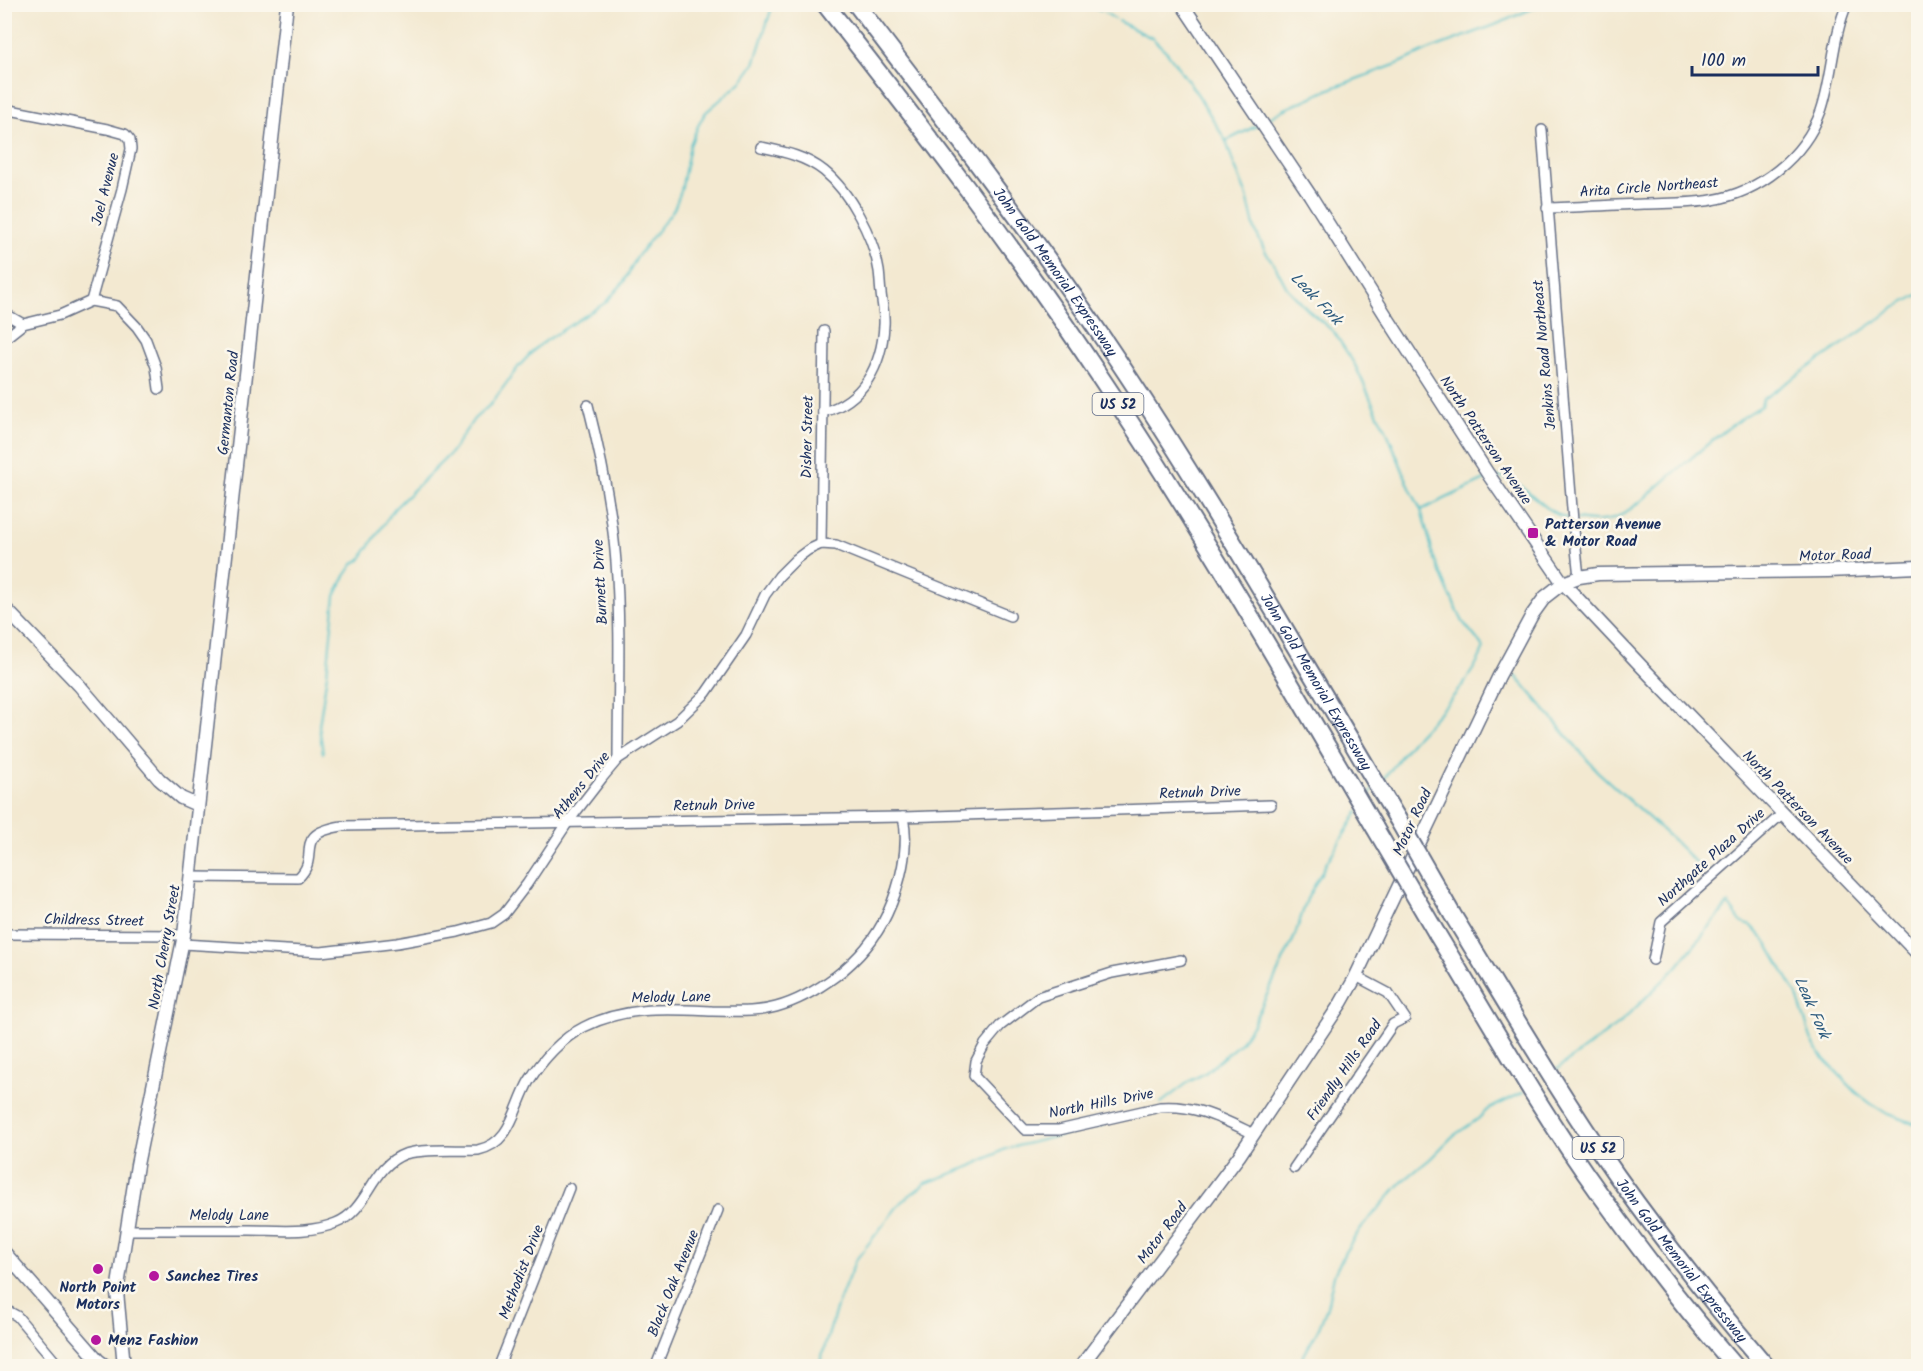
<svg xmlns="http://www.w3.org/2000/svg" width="1923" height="1371" viewBox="0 0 1923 1371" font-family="Kalam,sans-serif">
	<rect width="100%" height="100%" fill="#fbf7ec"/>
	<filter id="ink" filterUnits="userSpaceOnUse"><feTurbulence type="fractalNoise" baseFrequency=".0167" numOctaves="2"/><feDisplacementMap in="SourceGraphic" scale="12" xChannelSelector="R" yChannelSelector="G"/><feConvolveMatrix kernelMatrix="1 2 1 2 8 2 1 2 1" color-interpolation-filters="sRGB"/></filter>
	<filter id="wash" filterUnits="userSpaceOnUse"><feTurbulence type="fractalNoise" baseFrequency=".008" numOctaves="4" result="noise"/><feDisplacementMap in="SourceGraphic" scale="24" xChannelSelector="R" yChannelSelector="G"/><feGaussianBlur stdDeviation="1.35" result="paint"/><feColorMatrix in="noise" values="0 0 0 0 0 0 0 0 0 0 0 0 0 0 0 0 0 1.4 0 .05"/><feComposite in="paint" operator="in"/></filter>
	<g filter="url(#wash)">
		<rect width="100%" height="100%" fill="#f3e9d1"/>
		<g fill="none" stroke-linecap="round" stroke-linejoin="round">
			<g stroke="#52c0c8" stroke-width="2">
				<path d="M1085,4L1101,11"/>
				<path d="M1105,13L1115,19"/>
				<path d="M1118,21L1152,38L1167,52L1198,95L1226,141L1233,162L1247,196L1255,230L1265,251L1276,267L1287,288L1308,310L1334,332L1355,365L1379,417L1385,427L1410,488L1421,510L1435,560L1448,591L1463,622L1484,648C1470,683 1441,710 1416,737C1403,751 1394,767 1382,781"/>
				<path d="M1266,120L1283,110L1332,88L1400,63L1428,50L1495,25L1543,4"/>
				<path d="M1226,141L1258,125"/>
				<path d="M1497,477C1523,476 1541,513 1568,518"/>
				<path d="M1421,510L1485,480"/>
				<path d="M1577,519C1587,521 1599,522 1609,520C1626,516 1649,494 1662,483C1694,456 1725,427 1761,406L1763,399L1895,308L1918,295"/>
				<path d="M1516,676L1597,771L1673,840L1697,864"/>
				<path d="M323,753L319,726L327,674L335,596L345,576L354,563L360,560L394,509L450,454L474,419L491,404L519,366L537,347L553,336L605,303L624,282L637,257L674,209L681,191L690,145L698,126L705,113L741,82L754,64L773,4"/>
				<path d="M1366,799L1373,789"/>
				<path d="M1556,1070L1619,1024L1675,969L1728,904L1742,923L1751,926L1767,943L1796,993L1812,1041L1821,1056L1856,1092L1870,1103L1886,1113L1918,1125"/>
				<path d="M1161,1103L1190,1081L1205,1073L1240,1043L1253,1024L1294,938L1307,899L1327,862L1358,812"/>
				<path d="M819,1366L837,1306L855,1261L901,1202L926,1183L972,1166L1005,1149L1103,1125"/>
				<path d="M1298,1366L1319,1328L1327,1307L1334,1275L1345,1252L1361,1228L1402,1182L1430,1159L1453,1136L1478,1119L1487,1110L1524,1092"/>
			</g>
		</g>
	</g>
	<g filter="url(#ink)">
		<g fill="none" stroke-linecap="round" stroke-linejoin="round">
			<defs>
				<g id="street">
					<path d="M5,109L107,129L125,134L130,140L131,149L122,189L91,301"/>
					<path d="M1542,130L1573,521L1579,577"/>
					<path d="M761,147C784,152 805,156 824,171C850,192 874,238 879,271C880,278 880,286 881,293C882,304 885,315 884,325C882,366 863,401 823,412"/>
					<path d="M1547,208C1579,207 1611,205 1643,204C1666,203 1690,204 1712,200C1760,192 1804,157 1821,111C1833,76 1832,39 1847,4"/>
					<path d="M4,313L23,324"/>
					<path d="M4,339L23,324L60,315L91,301L117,306L137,327L146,340L156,367L159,389"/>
					<path d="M588,405C601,456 612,509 616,562C621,628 618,694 618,759"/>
					<path d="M821,544L824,331"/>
					<path d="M191,877L298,878C323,855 289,835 342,826L903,817L1271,805"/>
					<path d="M4,934L184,935"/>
					<path d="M183,944L321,952L397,943L458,932L491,923L504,914L527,884L568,822L602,778L618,759L677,721L706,693L746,635L765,595L779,576L796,559L808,550L821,544L836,545L1010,616"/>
					<path d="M1181,960L1112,973L1038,997L1000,1026L985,1044L976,1061L974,1076L1025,1130H1059L1160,1107C1195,1104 1222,1119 1254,1134"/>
					<path d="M1653,960L1661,922L1783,813"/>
					<path d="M1294,1168L1393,1024L1405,1018L1388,993L1356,976"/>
					<path d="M126,1230C168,1230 209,1230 250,1230C278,1230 309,1234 336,1223C369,1210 371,1166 405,1154C424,1148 458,1151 478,1150C512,1143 514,1107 529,1081C542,1060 562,1038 584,1027C626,1006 667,1009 712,1011C734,1011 755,1013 776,1007C798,1001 817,990 836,976C857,960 876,938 887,914C900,886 910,847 903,817"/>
					<path d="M4,1309L17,1316L59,1366"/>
					<path d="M499,1366L569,1188"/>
					<path d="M656,1366L718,1210"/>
				</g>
				<g id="secondary">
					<path d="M1182,4L1310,195L1388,319L1488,474L1563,583L1642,667L1918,954"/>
					<path d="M4,607L79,685L159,779L181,798L197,805"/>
					<path d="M4,1252L98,1360L106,1366"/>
					<path d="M124,1366L117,1292L137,1165L184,935L287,4"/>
					<path d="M1081,1366L1239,1156L1341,1003L1354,980L1499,676L1532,615L1545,597L1563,583L1579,577L1598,574L1828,571L1918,567"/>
				</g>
				<g id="highway">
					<path d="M825,4C922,127 1017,251 1103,381C1200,526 1287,678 1375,828"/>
					<path id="s1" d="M856,4C941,115 1026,225 1104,340C1209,495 1301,658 1397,818"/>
					<path id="s2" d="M1452,914C1506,1002 1558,1092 1617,1176C1664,1242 1714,1305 1766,1366"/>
					<path d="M1437,934C1490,1021 1540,1111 1600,1194C1642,1253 1687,1311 1735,1366"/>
				</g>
			</defs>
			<use href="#street" stroke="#677086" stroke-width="12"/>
			<use href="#secondary" stroke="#677086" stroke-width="15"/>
			<use href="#highway" stroke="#677086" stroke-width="20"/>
			<use href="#street" stroke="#fff" stroke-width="9"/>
			<use href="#secondary" stroke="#fff" stroke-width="12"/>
			<use href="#highway" stroke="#fff" stroke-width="16"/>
			<defs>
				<g id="highway-bridge">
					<path d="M1397,818L1452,914"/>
					<path d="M1375,828L1437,934"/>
				</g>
			</defs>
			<use href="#highway-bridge" stroke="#677086" stroke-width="20" stroke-linecap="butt"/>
			<use href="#highway-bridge" stroke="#fff" stroke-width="16"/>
		</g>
	</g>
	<g fill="#b5179e" stroke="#fbf7ec" stroke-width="2">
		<rect x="1527" y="527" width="12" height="12" rx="3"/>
		<circle cx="98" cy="1269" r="6"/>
		<circle cx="154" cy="1276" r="6"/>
		<circle cx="96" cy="1340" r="6"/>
	</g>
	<g text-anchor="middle" stroke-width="5" stroke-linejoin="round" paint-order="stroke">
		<g fill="#fbf7ec" stroke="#5e6b89" stroke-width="1.5">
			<rect x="1092.5" y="393" width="51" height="22" rx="4.5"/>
			<rect x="1572.5" y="1137" width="51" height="22" rx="4.5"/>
		</g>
		<g font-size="14" font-weight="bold" fill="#1b2f5e">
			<text x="1118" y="409">US 52</text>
			<text x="1598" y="1153">US 52</text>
		</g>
		<g font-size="15" fill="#1b2f5e" stroke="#fbf7ec">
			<text transform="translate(1649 187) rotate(-4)" y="5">Arita Circle Northeast</text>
			<text transform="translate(105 189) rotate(-76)" y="5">Joel Avenue</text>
			<text dy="5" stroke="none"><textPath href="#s1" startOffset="334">John Gold Memorial Expressway</textPath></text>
			<text transform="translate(1544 355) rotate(-95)" y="5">Jenkins Road Northeast</text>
			<text transform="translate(228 403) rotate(-84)" y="5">Germanton Road</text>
			<text transform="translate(807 437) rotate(-89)" y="5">Disher Street</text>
			<text transform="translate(1486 440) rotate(56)" y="5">North Patterson Avenue</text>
			<text transform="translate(1835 555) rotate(-2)" y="5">Motor Road</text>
			<text transform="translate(600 582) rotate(-93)" y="5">Burnett Drive</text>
			<text dy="5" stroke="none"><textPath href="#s1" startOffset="820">John Gold Memorial Expressway</textPath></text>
			<text transform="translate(581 785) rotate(-51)" y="5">Athens Drive</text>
			<text transform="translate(1200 792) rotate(-2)" y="5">Retnuh Drive</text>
			<text transform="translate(714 805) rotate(-1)" y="5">Retnuh Drive</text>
			<text transform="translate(1798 807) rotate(46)" y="5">North Patterson Avenue</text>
			<text transform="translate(1412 822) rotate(-65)" y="5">Motor Road</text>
			<text transform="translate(1711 857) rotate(-42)" y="5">Northgate Plaza Drive</text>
			<text transform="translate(94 920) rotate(1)" y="5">Childress Street</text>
			<text transform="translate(164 947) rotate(-80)" y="5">North Cherry Street</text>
			<text transform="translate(671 997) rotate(-1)" y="5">Melody Lane</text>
			<text transform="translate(1344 1070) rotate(-55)" y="5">Friendly Hills Road</text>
			<text transform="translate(1101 1103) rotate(-11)" y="5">North Hills Drive</text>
			<text x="229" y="1220">Melody Lane</text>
			<text transform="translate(1162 1233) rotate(-53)" y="5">Motor Road</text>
			<text dy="5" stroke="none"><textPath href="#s2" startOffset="416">John Gold Memorial Expressway</textPath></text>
			<text transform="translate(521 1272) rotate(-69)" y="5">Methodist Drive</text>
			<text transform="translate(673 1283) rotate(-68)" y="5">Black Oak Avenue</text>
		</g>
		<g font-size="15" font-weight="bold" fill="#1b2f5e" stroke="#fbf7ec" text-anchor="start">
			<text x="1545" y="529">Patterson Avenue<tspan x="1545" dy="17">&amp; Motor Road</tspan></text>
			<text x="166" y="1281">Sanchez Tires</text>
			<text x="98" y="1292" text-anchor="middle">North Point<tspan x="98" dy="17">Motors</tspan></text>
			<text x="108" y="1345">Menz Fashion</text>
		</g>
		<g font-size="16" font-style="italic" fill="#2c5a7e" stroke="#fbf7ec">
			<text transform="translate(1317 298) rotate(46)" y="6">Leak Fork</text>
			<text transform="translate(1813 1007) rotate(66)" y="6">Leak Fork</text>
		</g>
	</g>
	<rect width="1923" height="1371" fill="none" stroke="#fbf7ec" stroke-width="24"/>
	<path d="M1692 66v9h126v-9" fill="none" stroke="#1b2f5e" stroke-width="3"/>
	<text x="1701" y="66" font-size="18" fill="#1b2f5e" stroke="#fbf7ec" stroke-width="4.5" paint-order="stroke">100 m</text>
</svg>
